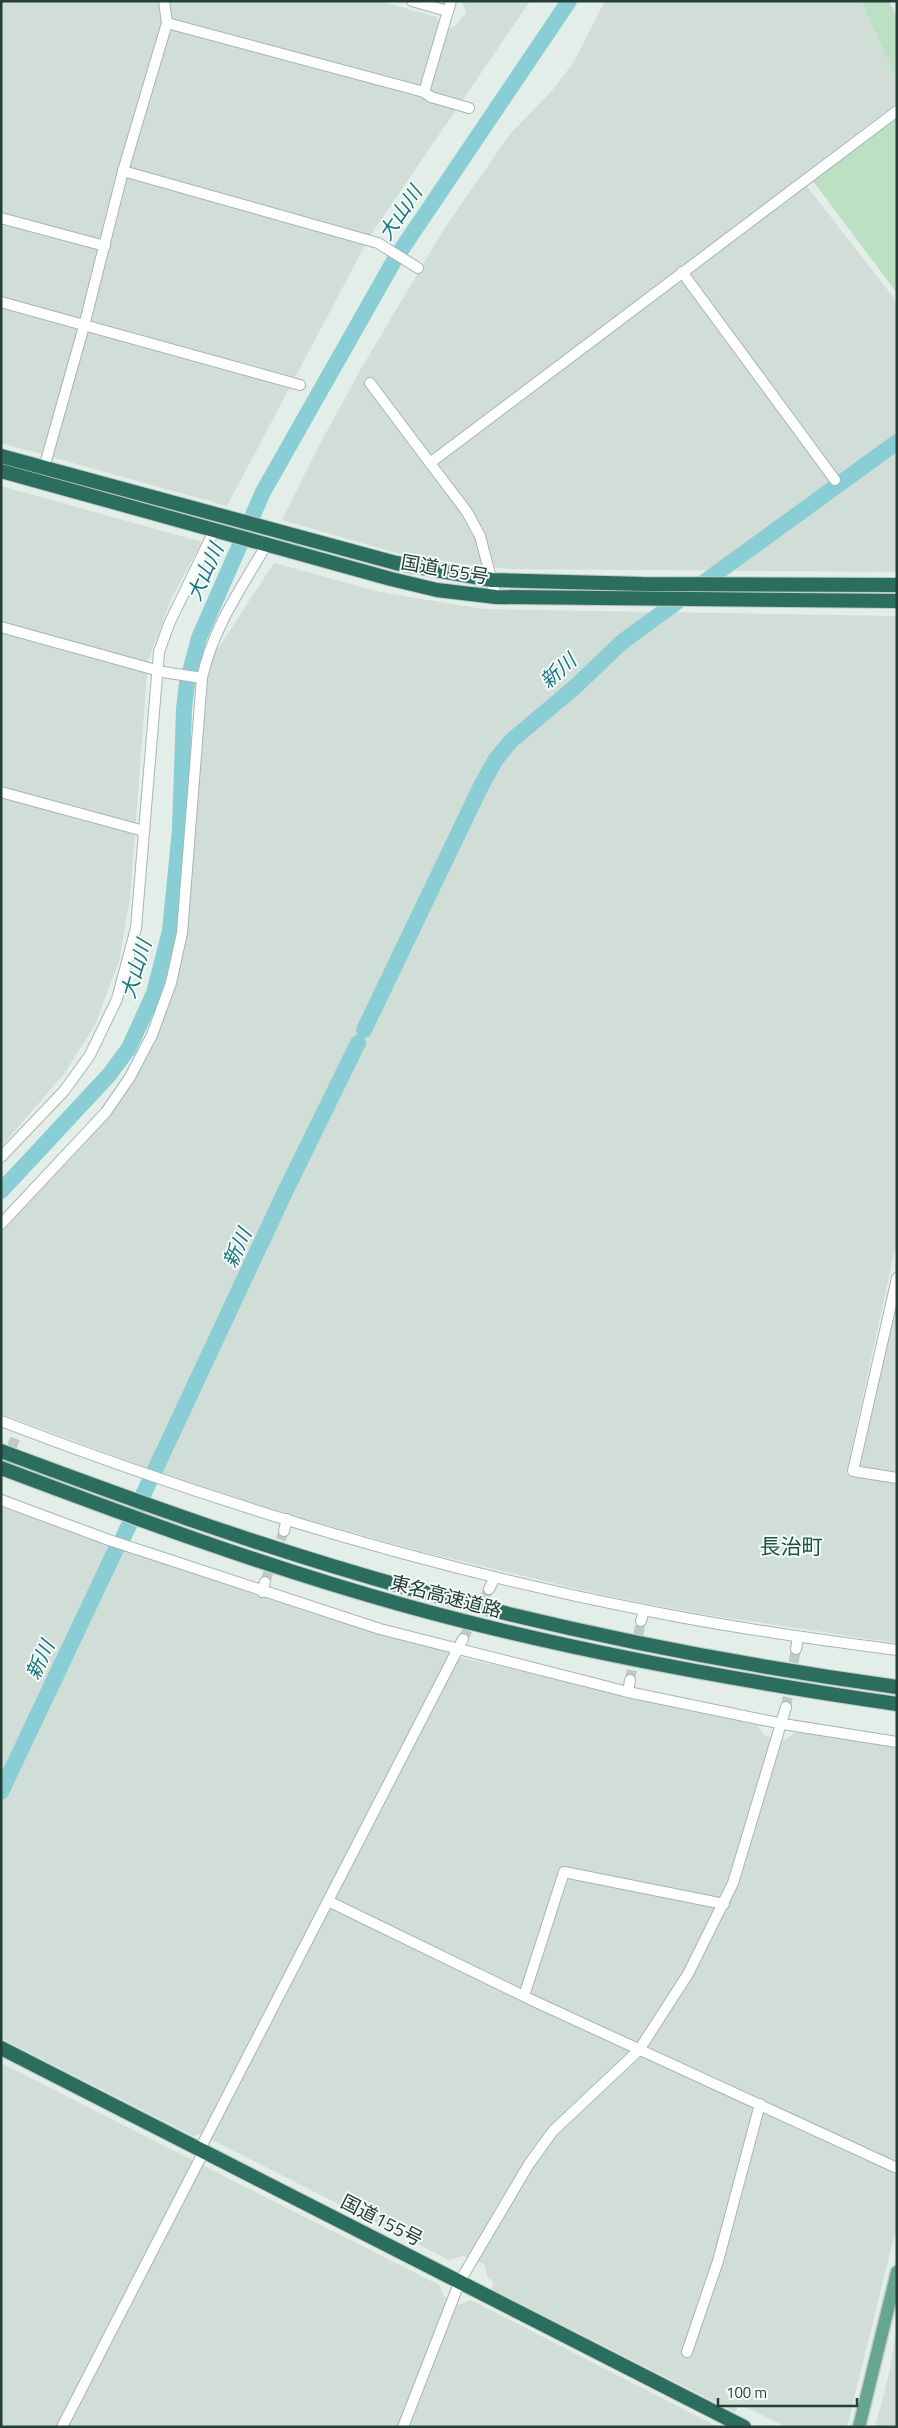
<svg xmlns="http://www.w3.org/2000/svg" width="898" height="2428" viewBox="0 0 898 2428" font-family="'Titillium Web','Noto Sans JP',sans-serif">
	<rect width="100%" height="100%" fill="#e3eee8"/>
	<g fill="#d1ded7">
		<path d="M1,1H380L436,17L439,23L449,29L457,25L466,12L462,1H530L370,236L227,506L1,443Z"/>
		<path d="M605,1H861L897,80V103L805,173L806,185L897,302V572L511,569L470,565L396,553L282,520L314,455L358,374L444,229L510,134L551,92L573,63Z"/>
		<path d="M1,486L202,542L171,599L148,661L130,899L119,961L95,1025L64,1074L1,1147Z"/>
		<path d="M274,563L380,592L483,609L897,616V1240L846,1474L897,1483V1643L695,1613L599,1594L423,1552L297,1517L165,1475L1,1414V1228L62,1162L83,1145L123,1095L139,1068L167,1010L178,974L208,681L213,656Z"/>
		<path d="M897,1297V1475L860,1467Z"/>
		<path d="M1,1506L108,1545L127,1549L446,1651L462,1658L755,1722L765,1736L785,1740L799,1730L897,1747V2225L847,2427H786L740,2404L735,2412L491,2289L494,2282L488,2278L484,2264L464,2256L449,2260L212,2140L203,2133L194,2136L1,2038Z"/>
		<path d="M1,2063L439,2285L444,2296L458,2305L471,2300L718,2427H1Z"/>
		<path d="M897,2327V2427H875L890,2370Z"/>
	</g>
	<g fill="#bbe0c3">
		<path d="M861,1H889L897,17V80Z"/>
		<path d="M897,118V293L813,181Z"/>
	</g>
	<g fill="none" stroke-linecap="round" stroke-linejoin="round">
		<g stroke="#89ced5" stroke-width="16">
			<path d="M364,1030L481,786L496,759L511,741L576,686L622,642L897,442"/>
			<path d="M1,1191L109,1075L129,1048L154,993L170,931L180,829L184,709L187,683L199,638L263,492L395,259L569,1"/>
			<path d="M155,1470L284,1194L358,1043"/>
			<path d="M122,1540L150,1480"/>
			<path d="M1,1792L117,1547"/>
		</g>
		<g stroke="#bccbc4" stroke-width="10" stroke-dasharray="10 5" stroke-linecap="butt">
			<path d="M1,1476L16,1436"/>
			<path d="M265,1582L284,1531"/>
			<path d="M463,1639L489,1589"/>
			<path d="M630,1680L641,1621"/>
			<path d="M786,1707L796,1649"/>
		</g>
		<defs>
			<g id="minor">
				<path d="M412,1L447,11"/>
				<path d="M167,23L424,92L431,97L469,108"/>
				<path d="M424,92L451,1"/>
				<path d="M123,171L378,243L418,268"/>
				<path d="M1,218L105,246"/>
				<path d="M682,272L835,480"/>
				<path d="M1,302L300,385"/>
				<path d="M370,383L430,463"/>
				<path d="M44,468L84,326L123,171L167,23L164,1"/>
				<path d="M496,597L480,536L467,512L430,463L897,111"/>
				<path d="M1,627L163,672L202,678"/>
				<path d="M1,792L144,831"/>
				<path d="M1,1157L64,1091L90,1055L117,999L136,928L159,652L169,624L215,529"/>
				<path d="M1,1224L106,1112L130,1077L152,1035L171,983L182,933L202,678C213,628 241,588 267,544"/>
				<path d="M897,1278L853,1471L897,1478"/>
				<path d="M1,1421C209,1501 425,1567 644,1610C727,1627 812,1639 897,1650"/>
				<path d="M1,1500L109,1540L380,1629L628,1692L783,1724L897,1742"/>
				<path d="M284,1531L287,1519"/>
				<path d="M489,1589L495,1577"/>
				<path d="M262,1592L265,1582"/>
				<path d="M641,1621L644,1610"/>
				<path d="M796,1649L798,1637"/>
				<path d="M628,1692L630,1680"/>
				<path d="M328,1901L536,2002L897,2168"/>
				<path d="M524,1996L564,1872L724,1904"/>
				<path d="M200,2149L463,1639"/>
				<path d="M687,2352L718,2261L760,2104"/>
				<path d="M62,2427L204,2151"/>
				<path d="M403,2427L460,2281L529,2164L553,2131L639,2050L688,1974L733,1883L786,1707"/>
			</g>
			<path id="major" d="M859,2427L897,2272"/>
			<g id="highway">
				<path d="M1,456L396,563L492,580L643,584L897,585"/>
				<path d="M1,471L391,579L437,590L496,597L897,601"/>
				<path d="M1,1451C135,1501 270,1550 408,1588C568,1632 732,1664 897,1687"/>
				<path d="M1,1468C134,1518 266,1567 403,1605C565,1650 731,1680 897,1704"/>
				<path d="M1,2048L744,2427"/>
			</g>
		</defs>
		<use href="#minor" stroke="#a5b6af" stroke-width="12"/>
		<use href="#major" stroke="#c1cac7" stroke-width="15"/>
		<use href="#highway" stroke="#c1cac7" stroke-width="16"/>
		<use href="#minor" stroke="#fff" stroke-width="10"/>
		<use href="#major" stroke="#66a591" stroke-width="12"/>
		<use href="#highway" stroke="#2c6e5d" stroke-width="14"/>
	</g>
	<g text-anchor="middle" stroke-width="4" stroke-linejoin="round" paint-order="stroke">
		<g font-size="19" fill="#224036" stroke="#f4faf7">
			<text transform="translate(445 569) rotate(10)" y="7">国道155号</text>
			<text transform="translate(446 1596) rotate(15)" y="7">東名高速道路</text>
			<text transform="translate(382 2220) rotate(27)" y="7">国道155号</text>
		</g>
		<g font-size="20" font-style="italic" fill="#187480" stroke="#f4faf7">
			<text transform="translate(400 213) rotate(-56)" y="7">大山川</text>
			<text transform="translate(205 572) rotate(-66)" y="7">大山川</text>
			<text transform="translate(558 671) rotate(-42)" y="7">新川</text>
			<text transform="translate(136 969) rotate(-73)" y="7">大山川</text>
			<text transform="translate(237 1248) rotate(-65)" y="7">新川</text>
			<text transform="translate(40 1660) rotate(-65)" y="7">新川</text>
		</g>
		<g font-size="21" fill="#1c5443" stroke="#f4faf7">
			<text x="791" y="1554">長治町</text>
		</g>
	</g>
	<rect width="898" height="2428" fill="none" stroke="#224036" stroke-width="5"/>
	<path d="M718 2398v8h139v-8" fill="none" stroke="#224036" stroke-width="2.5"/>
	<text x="726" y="2398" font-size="15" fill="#224036" stroke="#f4faf7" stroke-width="4" paint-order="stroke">100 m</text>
</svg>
